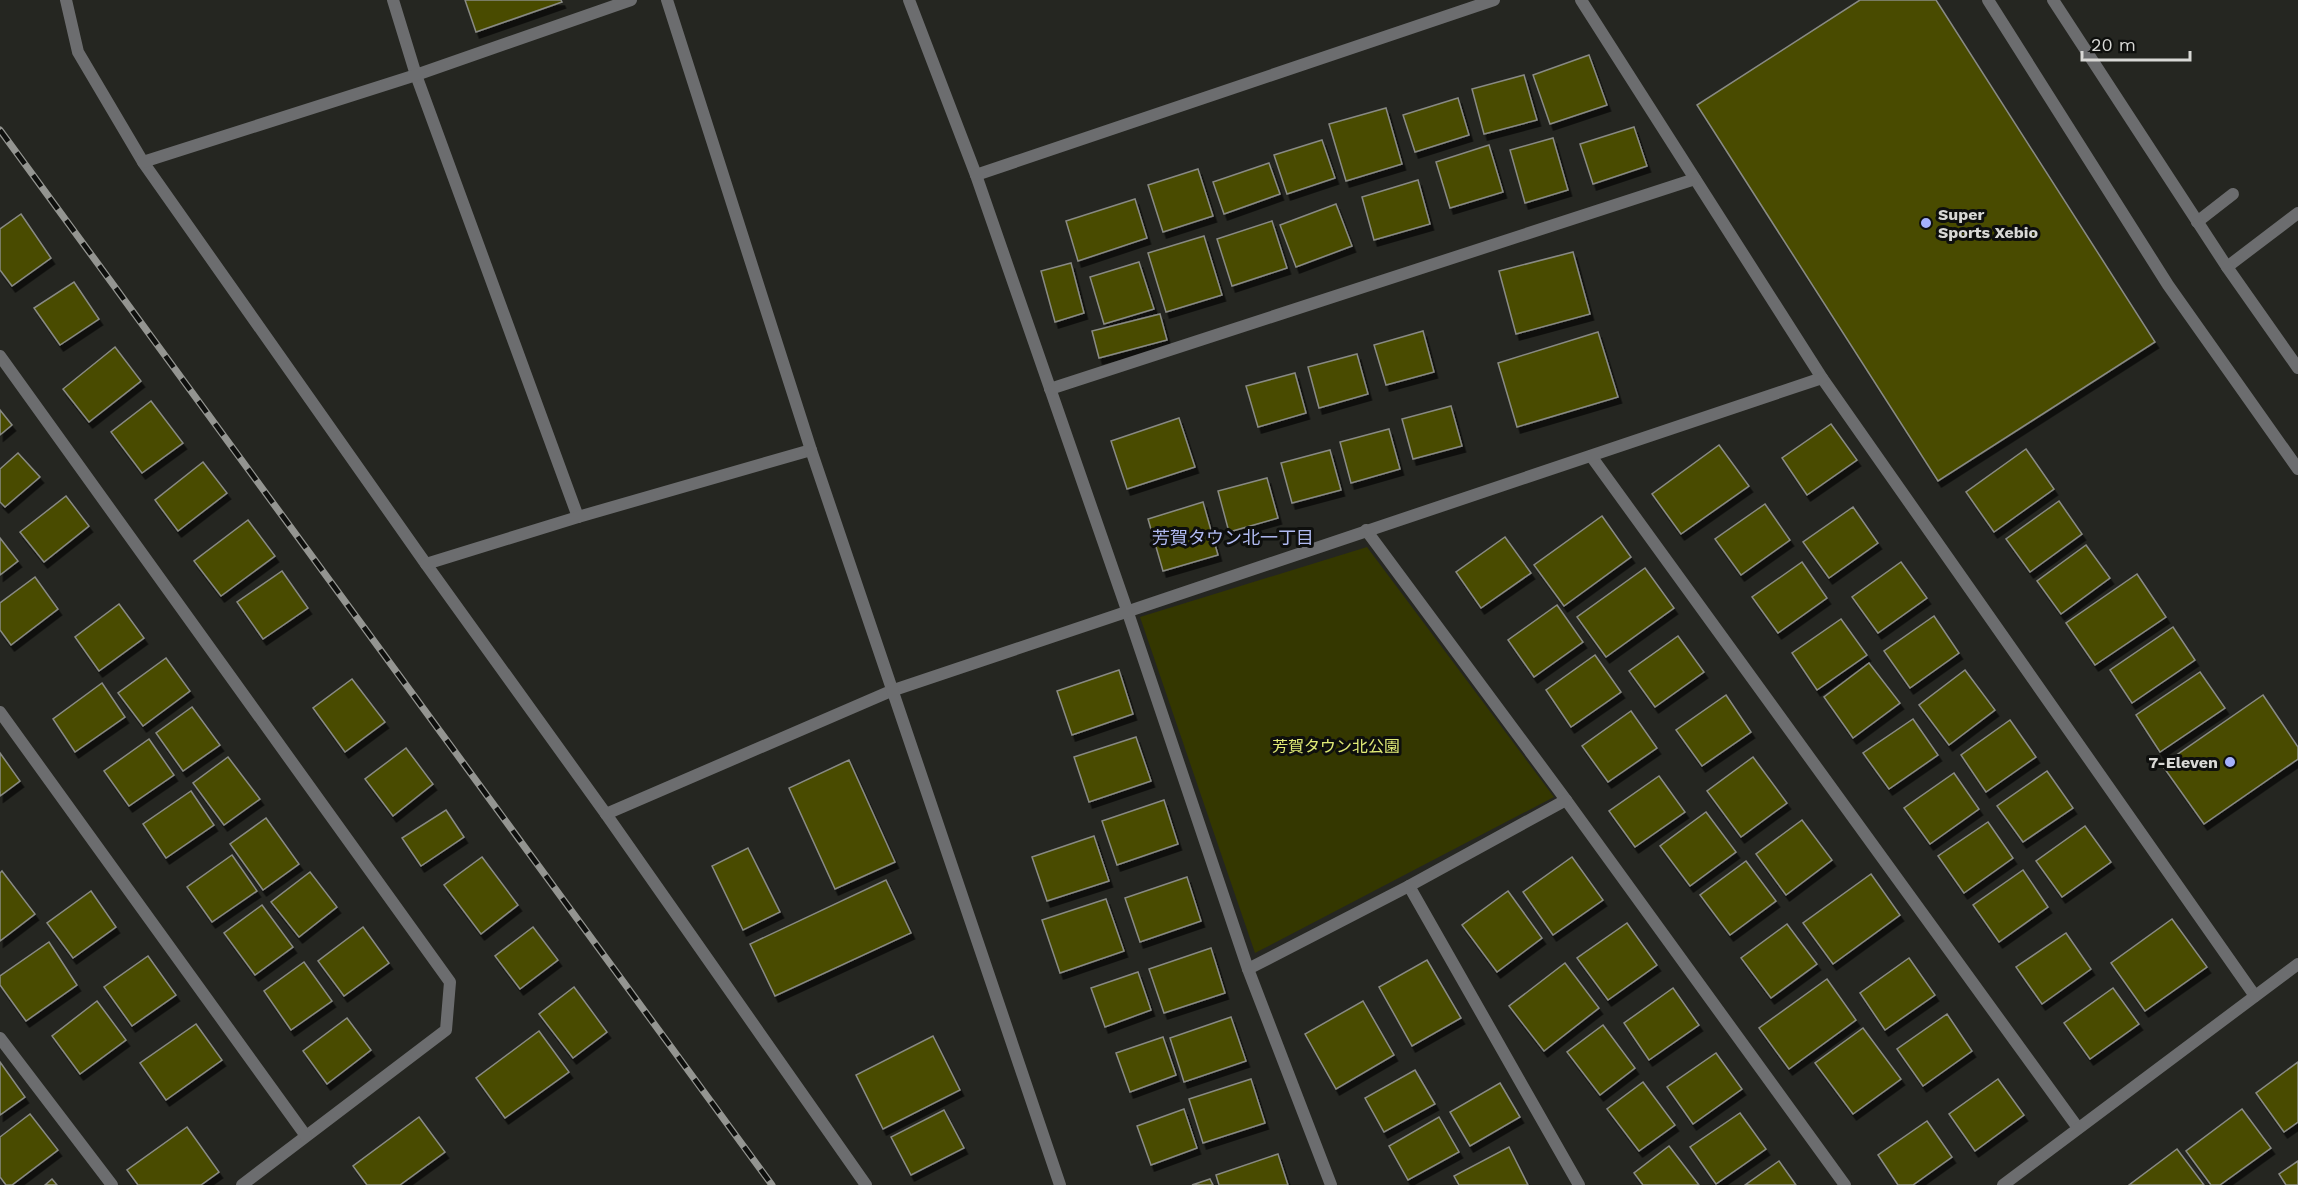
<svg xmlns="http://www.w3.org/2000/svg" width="2298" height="1185" viewBox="0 0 2298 1185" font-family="'Work Sans','Noto Sans JP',sans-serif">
	<defs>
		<filter id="shadow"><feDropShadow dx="3.5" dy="6" stdDeviation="0" flood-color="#0009"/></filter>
	</defs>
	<rect width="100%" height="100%" fill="#252621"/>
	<path fill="#343700" d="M1367,547L1554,797L1255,953L1140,617Z"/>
	<g fill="#484c00" stroke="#898a84" stroke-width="1.5" filter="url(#shadow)">
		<path d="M465,0H561L562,2L476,32Z"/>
		<path d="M1860,0H1936L2155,342L1938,481L1697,105Z"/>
		<path d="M1589,55L1607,105L1550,124L1533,75Z"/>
		<path d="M1524,75L1537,120L1484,134L1472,89Z"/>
		<path d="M1458,98L1469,135L1415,152L1403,115Z"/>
		<path d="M1386,108L1402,164L1346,181L1329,124Z"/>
		<path d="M1634,127L1647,166L1593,184L1580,144Z"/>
		<path d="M1553,138L1568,190L1525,203L1510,150Z"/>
		<path d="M1322,140L1335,178L1287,194L1274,155Z"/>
		<path d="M1489,145L1503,192L1450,208L1436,162Z"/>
		<path d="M1269,163L1280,194L1224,214L1213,182Z"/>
		<path d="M1198,169L1213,216L1163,232L1148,185Z"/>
		<path d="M1418,180L1430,224L1374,240L1362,197Z"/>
		<path d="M1135,199L1147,238L1078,261L1066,221Z"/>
		<path d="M1336,204L1352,246L1296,267L1280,225Z"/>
		<path d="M21,214L51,258L12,286L0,270V229Z"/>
		<path d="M1272,221L1287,268L1232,286L1217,239Z"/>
		<path d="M1204,236L1222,295L1166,312L1148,253Z"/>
		<path d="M1573,252L1590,314L1516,334L1499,271Z"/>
		<path d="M1139,262L1154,309L1104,324L1090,277Z"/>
		<path d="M1071,263L1084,313L1055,322L1041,271Z"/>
		<path d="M74,282L99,319L60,345L34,308Z"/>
		<path d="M1160,314L1167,340L1099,358L1092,331Z"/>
		<path d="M1423,331L1434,372L1386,385L1374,345Z"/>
		<path d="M1598,332L1618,397L1517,427L1498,363Z"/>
		<path d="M115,347L141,381L89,422L63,389Z"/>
		<path d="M1357,354L1368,394L1319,408L1308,367Z"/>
		<path d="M1295,373L1306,413L1258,427L1246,386Z"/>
		<path d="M151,401L183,443L142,473L111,432Z"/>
		<path d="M1451,406L1462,446L1413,459L1402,419Z"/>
		<path d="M0,410L12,425L0,435Z"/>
		<path d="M1179,418L1195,467L1127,489L1111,441Z"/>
		<path d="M1831,424L1857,460L1807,495L1782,458Z"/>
		<path d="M1389,429L1400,469L1351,483L1340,442Z"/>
		<path d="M1719,445L1749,486L1681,534L1652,494Z"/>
		<path d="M2026,449L2054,489L1994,532L1966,492Z"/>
		<path d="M1330,450L1341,490L1292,503L1281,463Z"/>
		<path d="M18,453L40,477L5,507L0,502V469Z"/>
		<path d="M203,462L227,493L178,531L155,500Z"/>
		<path d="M1267,478L1278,518L1229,532L1218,491Z"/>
		<path d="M66,496L89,526L44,562L20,532Z"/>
		<path d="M2059,501L2082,534L2030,572L2006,539Z"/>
		<path d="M1203,502L1218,555L1163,571L1148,519Z"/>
		<path d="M1765,504L1790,540L1741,575L1715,539Z"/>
		<path d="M1853,507L1878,543L1829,578L1803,542Z"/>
		<path d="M1602,516L1631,557L1564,606L1534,565Z"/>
		<path d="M248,520L275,556L221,596L194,561Z"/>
		<path d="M1505,537L1531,573L1481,608L1456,572Z"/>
		<path d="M0,538L18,561L0,575Z"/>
		<path d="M2086,545L2110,578L2061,614L2037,581Z"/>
		<path d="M1802,562L1827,598L1778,633L1752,597Z"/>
		<path d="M1901,562L1927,598L1878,633L1852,597Z"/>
		<path d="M1645,568L1674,608L1606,657L1577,617Z"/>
		<path d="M282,571L308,608L263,639L237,602Z"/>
		<path d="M2137,574L2166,617L2095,665L2066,623Z"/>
		<path d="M35,577L58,609L11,645L0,630V603Z"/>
		<path d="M119,604L144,638L99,671L75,637Z"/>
		<path d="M1557,605L1583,642L1534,677L1508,640Z"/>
		<path d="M1934,616L1959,653L1910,688L1884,651Z"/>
		<path d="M1841,619L1867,655L1817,690L1792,653Z"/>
		<path d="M2173,627L2195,660L2132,703L2110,670Z"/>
		<path d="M1678,636L1704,672L1655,707L1629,671Z"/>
		<path d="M1595,655L1621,692L1571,727L1546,690Z"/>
		<path d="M166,658L190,691L143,726L118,693Z"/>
		<path d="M1869,663L1900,703L1853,738L1824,697Z"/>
		<path d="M1119,670L1133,714L1072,735L1057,691Z"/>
		<path d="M1965,670L1995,710L1949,745L1919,705Z"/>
		<path d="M2200,672L2225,708L2160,752L2136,715Z"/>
		<path d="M352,679L385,722L345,752L313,708Z"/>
		<path d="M102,683L125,717L75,752L53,719Z"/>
		<path d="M1726,695L1751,732L1702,766L1676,730Z"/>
		<path d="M2263,695L2298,747V759L2204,824L2162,765Z"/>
		<path d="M192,707L220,745L183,771L156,733Z"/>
		<path d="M1631,711L1657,748L1608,782L1582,746Z"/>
		<path d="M1913,719L1938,755L1889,789L1863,753Z"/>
		<path d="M2010,720L2036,757L1986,792L1961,755Z"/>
		<path d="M1136,737L1151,781L1089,802L1074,757Z"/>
		<path d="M149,739L174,775L129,806L104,771Z"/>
		<path d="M406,748L433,784L393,816L365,779Z"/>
		<path d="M0,753L20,781L0,796Z"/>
		<path d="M228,757L260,799L224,825L193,783Z"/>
		<path d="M1753,757L1787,803L1741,837L1707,791Z"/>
		<path d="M849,760L895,862L835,889L789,788Z"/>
		<path d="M2047,771L2073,808L2023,842L1997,806Z"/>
		<path d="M1954,773L1979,809L1930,844L1904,808Z"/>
		<path d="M1659,776L1685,812L1635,847L1609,811Z"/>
		<path d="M191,791L214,825L166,858L143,824Z"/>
		<path d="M1164,800L1178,844L1117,865L1102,821Z"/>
		<path d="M446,810L464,837L421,866L402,838Z"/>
		<path d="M1706,812L1736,852L1690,886L1660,846Z"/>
		<path d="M266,818L299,864L263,890L230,844Z"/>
		<path d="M1802,820L1832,860L1786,895L1756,854Z"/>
		<path d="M1988,822L2013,858L1964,893L1938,856Z"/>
		<path d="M2085,826L2111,862L2062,897L2036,861Z"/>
		<path d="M1094,836L1109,881L1047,901L1032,857Z"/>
		<path d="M748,848L780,912L743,930L712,866Z"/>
		<path d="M232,855L257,891L212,922L187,887Z"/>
		<path d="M482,857L518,905L481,934L444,885Z"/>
		<path d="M1572,857L1603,900L1553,935L1523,892Z"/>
		<path d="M1746,861L1776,901L1730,935L1700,895Z"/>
		<path d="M2023,870L2048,907L1999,942L1973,905Z"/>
		<path d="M2,871L35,914L0,941V873Z"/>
		<path d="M310,872L337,907L299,937L271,902Z"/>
		<path d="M1871,874L1900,915L1833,964L1803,923Z"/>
		<path d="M1187,877L1201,921L1140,942L1125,898Z"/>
		<path d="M886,880L911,933L775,996L750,944Z"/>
		<path d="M91,891L116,927L73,958L47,923Z"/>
		<path d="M1508,891L1542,938L1497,972L1462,925Z"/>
		<path d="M1106,899L1124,951L1060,973L1042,920Z"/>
		<path d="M262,905L293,947L255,975L224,933Z"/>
		<path d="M2172,919L2207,967L2145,1011L2111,963Z"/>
		<path d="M1627,923L1657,965L1608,1000L1577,958Z"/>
		<path d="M1787,924L1817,964L1771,998L1741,958Z"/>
		<path d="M363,927L389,963L344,996L318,961Z"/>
		<path d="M533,927L558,960L520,989L495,956Z"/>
		<path d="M2066,933L2091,969L2042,1004L2016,967Z"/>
		<path d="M49,942L77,985L26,1021L0,985V976Z"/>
		<path d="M1211,948L1225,993L1164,1013L1149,969Z"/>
		<path d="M148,956L176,995L132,1026L104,987Z"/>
		<path d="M1909,958L1935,995L1885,1030L1860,993Z"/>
		<path d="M1427,960L1461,1018L1412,1046L1379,987Z"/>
		<path d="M304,962L332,1001L291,1030L264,991Z"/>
		<path d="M1565,963L1599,1008L1544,1051L1509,1006Z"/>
		<path d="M1138,972L1151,1010L1105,1027L1091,988Z"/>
		<path d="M1827,979L1856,1020L1789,1069L1759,1028Z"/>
		<path d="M574,987L607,1032L573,1058L539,1014Z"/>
		<path d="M1673,988L1699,1025L1649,1060L1624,1023Z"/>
		<path d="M2113,988L2139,1024L2090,1059L2064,1023Z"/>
		<path d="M97,1001L126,1040L80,1074L52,1036Z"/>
		<path d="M1363,1001L1394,1055L1336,1089L1305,1034Z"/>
		<path d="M1947,1014L1972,1051L1923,1086L1897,1049Z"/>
		<path d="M1231,1017L1246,1061L1184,1082L1170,1038Z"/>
		<path d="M347,1018L371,1050L327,1084L303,1051Z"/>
		<path d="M196,1024L222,1060L166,1100L140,1063Z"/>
		<path d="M1603,1025L1635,1068L1600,1095L1567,1052Z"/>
		<path d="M1863,1028L1901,1079L1853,1114L1815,1063Z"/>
		<path d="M539,1031L569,1072L505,1118L476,1078Z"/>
		<path d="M933,1036L960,1090L883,1129L856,1075Z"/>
		<path d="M1163,1037L1176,1075L1130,1092L1116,1053Z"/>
		<path d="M1716,1053L1742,1089L1693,1124L1667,1087Z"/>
		<path d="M0,1062L25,1097L0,1115Z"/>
		<path d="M2298,1062V1122L2284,1132L2256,1093Z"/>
		<path d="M1415,1070L1435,1104L1384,1132L1365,1098Z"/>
		<path d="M1251,1079L1265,1123L1203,1143L1189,1099Z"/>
		<path d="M1998,1079L2024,1115L1975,1151L1949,1114Z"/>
		<path d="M1643,1082L1675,1125L1639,1151L1607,1109Z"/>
		<path d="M1500,1083L1520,1117L1470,1146L1450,1112Z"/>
		<path d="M1184,1109L1197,1148L1151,1165L1137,1126Z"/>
		<path d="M2242,1109L2271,1148L2220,1185H2211L2186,1151Z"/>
		<path d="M944,1110L964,1148L911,1175L891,1137Z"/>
		<path d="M1740,1113L1766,1149L1716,1184L1690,1147Z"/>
		<path d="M30,1114L58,1150L12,1185H6L0,1177V1137Z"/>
		<path d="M419,1117L445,1152L400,1185H367L353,1166Z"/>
		<path d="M1439,1117L1459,1152L1408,1180L1389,1146Z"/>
		<path d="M1927,1121L1952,1157L1913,1185H1898L1878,1155Z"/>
		<path d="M187,1127L219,1172L201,1185H138L127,1170Z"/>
		<path d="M1669,1146L1699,1185H1643L1634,1173Z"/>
		<path d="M1509,1147L1528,1185H1459L1454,1176Z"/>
		<path d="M2177,1149L2204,1185H2129Z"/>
		<path d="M1278,1154L1288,1185H1219L1216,1175Z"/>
		<path d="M1779,1161L1796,1185H1745Z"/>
		<path d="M2298,1161V1185H2286L2279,1174Z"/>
		<path d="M52,1179L57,1185H45Z"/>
		<path d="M1210,1179L1213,1185H1192Z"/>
	</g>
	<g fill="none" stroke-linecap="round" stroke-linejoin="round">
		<g stroke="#6c6d6f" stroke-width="12">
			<path d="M66,0L78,52L143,162L426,564L606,814L866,1185"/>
			<path d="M393,0L416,75L578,517"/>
			<path d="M909,0L976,175L1127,610L1248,969L1331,1185"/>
			<path d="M1581,0L1822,378L2255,996"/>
			<path d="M976,175L1494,0"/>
			<path d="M2197,222L2233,194"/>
			<path d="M2227,267L2298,213"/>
			<path d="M0,356L450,982L446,1030L242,1185"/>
			<path d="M1050,389L1695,179"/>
			<path d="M1591,456L2078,1128"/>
			<path d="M1366,530L1566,800L1845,1185"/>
			<path d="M426,564L578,517L811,450"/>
			<path d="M0,712L306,1136"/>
			<path d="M606,814L891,691L1822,378"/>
			<path d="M1409,886L1579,1185"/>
			<path d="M1248,969L1409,886L1566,800"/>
			<path d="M0,1038L112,1185"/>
		</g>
		<g stroke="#6c6d6f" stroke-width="12">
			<path d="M667,0L811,450L1060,1185"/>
			<path d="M143,162L416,75L631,0"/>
			<path d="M2003,1185L2298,964"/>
		</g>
		<g stroke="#6c6d6f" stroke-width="12">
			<path d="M1988,0L2168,285L2298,469"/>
			<path d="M2053,0L2227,267L2298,368"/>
		</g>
		<defs>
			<path id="rail" d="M0,130L772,1185"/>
		</defs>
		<use href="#rail" stroke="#949591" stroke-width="7"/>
		<use href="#rail" stroke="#0e0f0d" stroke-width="4.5" stroke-dasharray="14" stroke-linecap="butt"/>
	</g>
	<g fill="#a5b1fc" stroke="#0e0f0d" stroke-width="2">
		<circle cx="1926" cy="223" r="6"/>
		<circle cx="2230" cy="762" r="6"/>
	</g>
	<g text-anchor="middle" stroke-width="6" stroke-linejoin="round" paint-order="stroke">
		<g font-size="16" font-weight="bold" fill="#d8d8d5" stroke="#0e0f0d" text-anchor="start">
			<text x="1938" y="220">Super<tspan x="1938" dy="18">Sports Xebio</tspan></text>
			<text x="2218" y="768" text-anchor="end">7-Eleven</text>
		</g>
		<g font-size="16" fill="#e1eb77" stroke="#0e0f0d">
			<text x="1336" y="752">芳賀タウン北公園</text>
		</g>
		<g font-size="18" fill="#b1bbf3" stroke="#0e0f0d">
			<text x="1233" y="544">芳賀タウン北一丁目</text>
		</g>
	</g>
	<path d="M2082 51v9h108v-9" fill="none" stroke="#d8d8d5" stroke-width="3"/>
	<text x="2091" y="51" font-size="18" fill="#d8d8d5" stroke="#0e0f0d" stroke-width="4.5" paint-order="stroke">20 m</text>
</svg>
